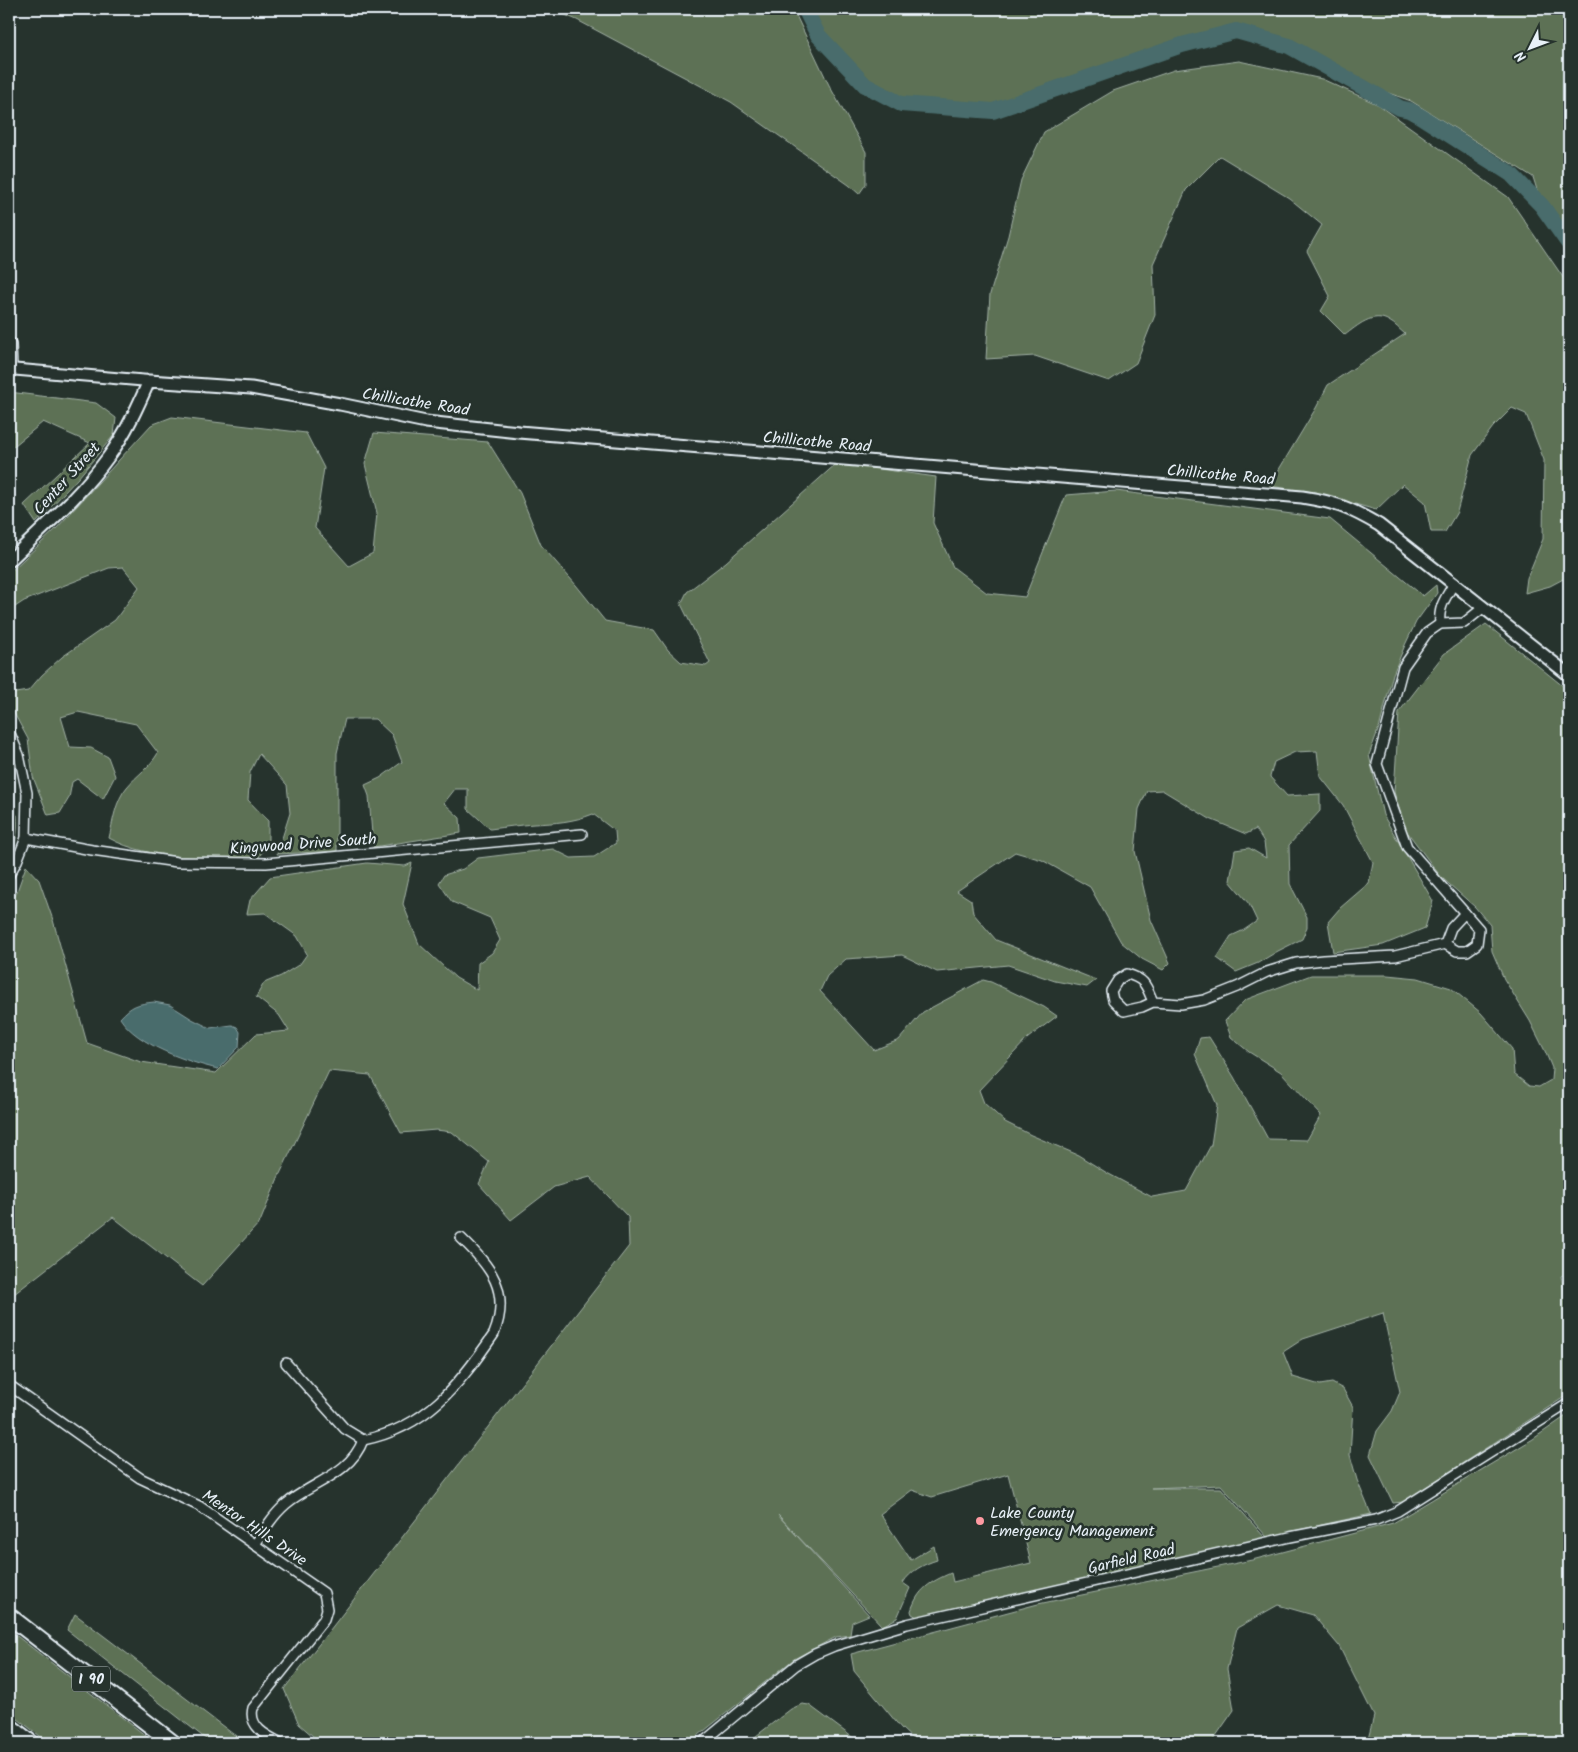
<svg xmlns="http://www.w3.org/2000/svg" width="1578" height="1752" viewBox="0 0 1578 1752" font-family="Kalam,sans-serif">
	<rect width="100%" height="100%" fill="#26332d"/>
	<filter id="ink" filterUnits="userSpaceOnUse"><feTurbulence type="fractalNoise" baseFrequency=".02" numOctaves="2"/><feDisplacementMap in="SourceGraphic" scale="10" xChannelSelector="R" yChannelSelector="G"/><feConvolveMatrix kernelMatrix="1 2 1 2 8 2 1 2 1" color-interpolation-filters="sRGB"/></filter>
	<g filter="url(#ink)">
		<g fill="#5d7154" stroke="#a2b1a6">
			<path d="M551,9H793L829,85L866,152V184L859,194L849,185L731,102L577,20Z"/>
			<path d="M805,9H1569V244L1542,206L1533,177L1411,101L1349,79L1289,46L1236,31L1182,45L993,111L901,104L866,85L818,35Z"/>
			<path d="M1239,61L1322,79L1379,105L1508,197L1569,286V576L1550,586L1525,593L1527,578L1543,539L1544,460L1526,414L1512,408L1493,427L1472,455L1457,512L1445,532H1431L1425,502L1403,484L1376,510L1313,492L1269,486L1316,408L1328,385L1405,334C1400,330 1395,324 1389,321C1373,311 1357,326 1345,335L1321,311L1330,296L1307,251L1322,225L1289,198L1220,156L1186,190L1153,264L1155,315L1136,363L1109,381L1035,356L986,359L990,294L1008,236L1021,180L1044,132L1113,91L1174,70Z"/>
			<path d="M9,392L96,403L116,418L114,435L78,478L36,523L24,505L90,443L43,422L9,450Z"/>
			<path d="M172,417L306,433L324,468L315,528L349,566L373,553L377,513L365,464L374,433L488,442L520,493L541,545L576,585L605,621L654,630L668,650L681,662L706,666L710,663L681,604L687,592L726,562L837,463L936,477L933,523L953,567L987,593L1025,597L1066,495L1116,491L1330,519L1423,596L1436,585L1437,593L1416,622L1405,645L1393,674L1380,725L1369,755L1383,815L1433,901L1425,928L1383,945L1333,952L1328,922L1340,908L1369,883L1373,862L1343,805L1320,776L1317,751L1295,752L1274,762L1270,777L1287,796L1320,794V811L1289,845L1290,884L1307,917V928L1302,939L1278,951L1258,963L1236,972L1217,958L1231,936L1244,930L1257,921L1249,904L1230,881L1235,850L1249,848L1266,858L1264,842L1256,829L1246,834L1210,819L1162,790L1147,791L1139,809L1135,851L1151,920L1170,963L1163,970L1142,959L1121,942L1090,887L1042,860L1015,852L957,891L971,900L973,913L996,940L1096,980L1087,987L1055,981L1008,965L937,972L902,955L846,959L827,976L820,991L874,1050L899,1040L923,1012L983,980L991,982L1044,1007L1057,1016L1028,1038L979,1090L984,1103L1005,1122L1031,1135L1078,1155L1107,1173L1152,1197L1186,1191L1211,1145L1217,1105L1195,1054L1200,1038L1209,1037L1234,1077L1268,1139L1307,1140L1321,1115L1281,1072L1249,1052L1231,1037L1225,1021L1245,1000L1311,975H1387L1418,978L1451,988L1481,1013L1512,1049L1514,1074L1529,1086L1539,1087L1551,1080L1552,1068L1545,1051L1530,1021L1504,979L1492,951L1490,925L1475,907L1441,877L1405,829L1394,792L1399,712L1444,654L1486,624L1569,691V1272L1561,1276L1569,1314V1394L1403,1502L1393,1503L1370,1455L1377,1431L1392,1411L1400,1392L1383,1313L1303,1339L1283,1352L1293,1377L1320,1385L1332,1383L1343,1389L1353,1407L1350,1455L1357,1480L1371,1514L1267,1537L1221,1485L1151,1488H1221L1266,1539L917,1617L912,1614L911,1611C918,1589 930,1582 951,1573L953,1582L1031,1563L1008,1474L932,1497L912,1490L880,1514L911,1560L934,1546L937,1560C924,1564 910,1571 903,1583L910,1588L897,1618L882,1626L778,1515L869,1615L852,1622L850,1635L836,1637L794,1659L689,1743H321L299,1724L284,1689L629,1246L628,1217L590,1177L554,1187L511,1220L479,1184L489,1162L452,1132L436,1130L401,1133L370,1075L329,1071L278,1178L260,1222L202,1286L113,1217L9,1298V904L16,894L26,866L39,880L53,920L87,1043L141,1062L216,1073L256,1034L289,1031L279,1015L256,997L264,983L281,976L300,964L307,954L297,936L265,913L247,914L250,900L270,877L367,863L405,866L412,863L403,904L419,944L456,978L477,990L478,963L492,953L500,940L490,918L452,902L439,883L444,875L463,869L478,858L553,849L571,858L594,857L616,843L615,831L593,814C573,822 555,823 534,824C520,825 505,827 490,829L468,809V789H455L444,803L460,818L461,833L373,847L369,796L365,785L380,778L402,762L392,735L375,719H345L337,753V851L277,854L290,813L287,785L259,754L250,772L248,800L268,821V844L258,858C212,858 150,861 109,838C113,822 115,801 127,787C137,775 150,767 158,753L136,724L78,712L61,717L70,747L91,748L108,757L115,776L103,799L77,779L72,782L69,798L60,813L48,815L33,777L28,739L9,704V694L28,691L42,675L62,657L115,620L139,587L123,567L109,568L24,601L9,611V573L56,529L151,425Z"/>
			<path d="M9,807L17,815C18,831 17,841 9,855Z"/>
			<path d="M1569,1414V1743H1367L1374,1716L1339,1646L1313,1615L1278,1605L1237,1628L1227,1669L1234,1710L1211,1743H917L901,1728L854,1671L851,1654L1038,1604L1252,1560L1393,1523L1533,1439Z"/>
			<path d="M75,1614L233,1734L250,1743H211L67,1630Z"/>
			<path d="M9,1630L137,1729L155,1743H49L9,1712Z"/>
			<path d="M802,1704L809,1705L860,1743H747L791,1709Z"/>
		</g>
		<path fill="#486c6c" stroke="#88a1a4" d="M154,1002L170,1005L192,1019L210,1028L232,1025L237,1027L240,1032L239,1047L218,1069C188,1062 137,1045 120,1018C132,1005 137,1004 154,1002Z"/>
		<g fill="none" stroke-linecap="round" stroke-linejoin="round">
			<path stroke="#486c6c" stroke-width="16" d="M805,9L818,35L865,85L901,104L993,111L1182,45L1236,31L1289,46L1400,108L1409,110L1420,116L1511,174L1542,206L1569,244"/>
			<defs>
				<g id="minor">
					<path d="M9,341L11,345L12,369"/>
					<path d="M1440,624C1438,606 1446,598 1454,583"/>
					<path d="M9,731L19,755L27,793L26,838L17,861L9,875"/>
					<path d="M26,838L92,850L177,862L266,863L582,834"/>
					<path d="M1445,944L1451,928L1465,913"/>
					<path d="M1153,1002C1146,985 1145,979 1127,974L1118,980L1111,991L1113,1000L1124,1011L1142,1007L1153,1002L1181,1004L1204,1000L1237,987L1267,972L1296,963L1323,960L1395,956L1445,944L1457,951H1467L1477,944L1479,929L1407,847L1377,764L1403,667L1427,633L1440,624L1464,623L1484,607"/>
					<path d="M286,1363L345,1429L363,1440"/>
					<path d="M9,1385L140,1478L199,1506L324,1593L327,1609L324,1619L253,1708C248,1727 267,1736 281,1743"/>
					<path d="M363,1440C426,1428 459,1385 494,1334C511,1291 491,1267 461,1238"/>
					<path d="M255,1545C264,1530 273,1515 286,1504C311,1483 351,1474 363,1440"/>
					<path d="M702,1743L796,1665L815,1654L834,1646L907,1624L1290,1537L1376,1520L1398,1511L1569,1403"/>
				</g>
				<path id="tertiary" d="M9,369L149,381"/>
				<path id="secondary" d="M9,561C44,527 81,495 109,456C126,433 138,406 149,381L251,388L340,404L426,422L519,432L1302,497C1335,502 1350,508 1379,525L1569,675"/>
				<g id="motorway">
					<path d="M9,1616L173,1743"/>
					<path d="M9,1726L31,1743"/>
				</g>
			</defs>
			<use href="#minor" stroke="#e8f1f8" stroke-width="12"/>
			<use href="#tertiary" stroke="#e8f1f8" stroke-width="14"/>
			<use href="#secondary" stroke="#e8f1f8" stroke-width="15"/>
			<use href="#motorway" stroke="#e8f1f8" stroke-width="19"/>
			<use href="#minor" stroke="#26332d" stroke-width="9"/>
			<use href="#tertiary" stroke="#26332d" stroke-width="10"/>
			<use href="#secondary" stroke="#26332d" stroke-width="11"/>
			<use href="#motorway" stroke="#26332d" stroke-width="15"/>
		</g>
	</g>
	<circle fill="#ff9aa2" stroke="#26332d" stroke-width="2" cx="980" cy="1521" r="5"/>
	<g text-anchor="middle" stroke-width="5" stroke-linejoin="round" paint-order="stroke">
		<rect fill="#26332d" stroke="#aeb8bb" stroke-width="1" x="72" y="1666.5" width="38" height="25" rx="4"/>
		<g font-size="15" font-weight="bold" fill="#e8f1f8">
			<text x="91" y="1684">I 90</text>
		</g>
		<g font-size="16" fill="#e8f1f8" stroke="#26332d">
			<text transform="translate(416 401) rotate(9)" y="6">Chillicothe Road</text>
			<text transform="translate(817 441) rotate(5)" y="6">Chillicothe Road</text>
			<text transform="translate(1221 474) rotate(5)" y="6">Chillicothe Road</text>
			<text transform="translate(66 478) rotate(-48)" y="6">Center Street</text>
			<text transform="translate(303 843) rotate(-4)" y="6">Kingwood Drive South</text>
			<text transform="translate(255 1527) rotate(34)" y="6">Mentor Hills Drive</text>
			<text transform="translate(1131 1558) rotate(-13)" y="6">Garfield Road</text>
		</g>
		<g font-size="16" fill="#e8f1f8" stroke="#26332d" text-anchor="start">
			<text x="990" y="1518">Lake County<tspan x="990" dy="18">Emergency Management</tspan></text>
		</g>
	</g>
	<rect width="1578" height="1752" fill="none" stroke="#26332d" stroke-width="30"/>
	<rect x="15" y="15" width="1548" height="1722" fill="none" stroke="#e8f1f8" stroke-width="2" filter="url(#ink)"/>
	<g transform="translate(1530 48) rotate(228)" stroke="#26332d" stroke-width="4" paint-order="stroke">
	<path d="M0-4L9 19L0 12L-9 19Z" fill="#e8f1f8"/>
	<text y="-8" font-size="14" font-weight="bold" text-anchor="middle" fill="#e8f1f8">N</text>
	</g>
</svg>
